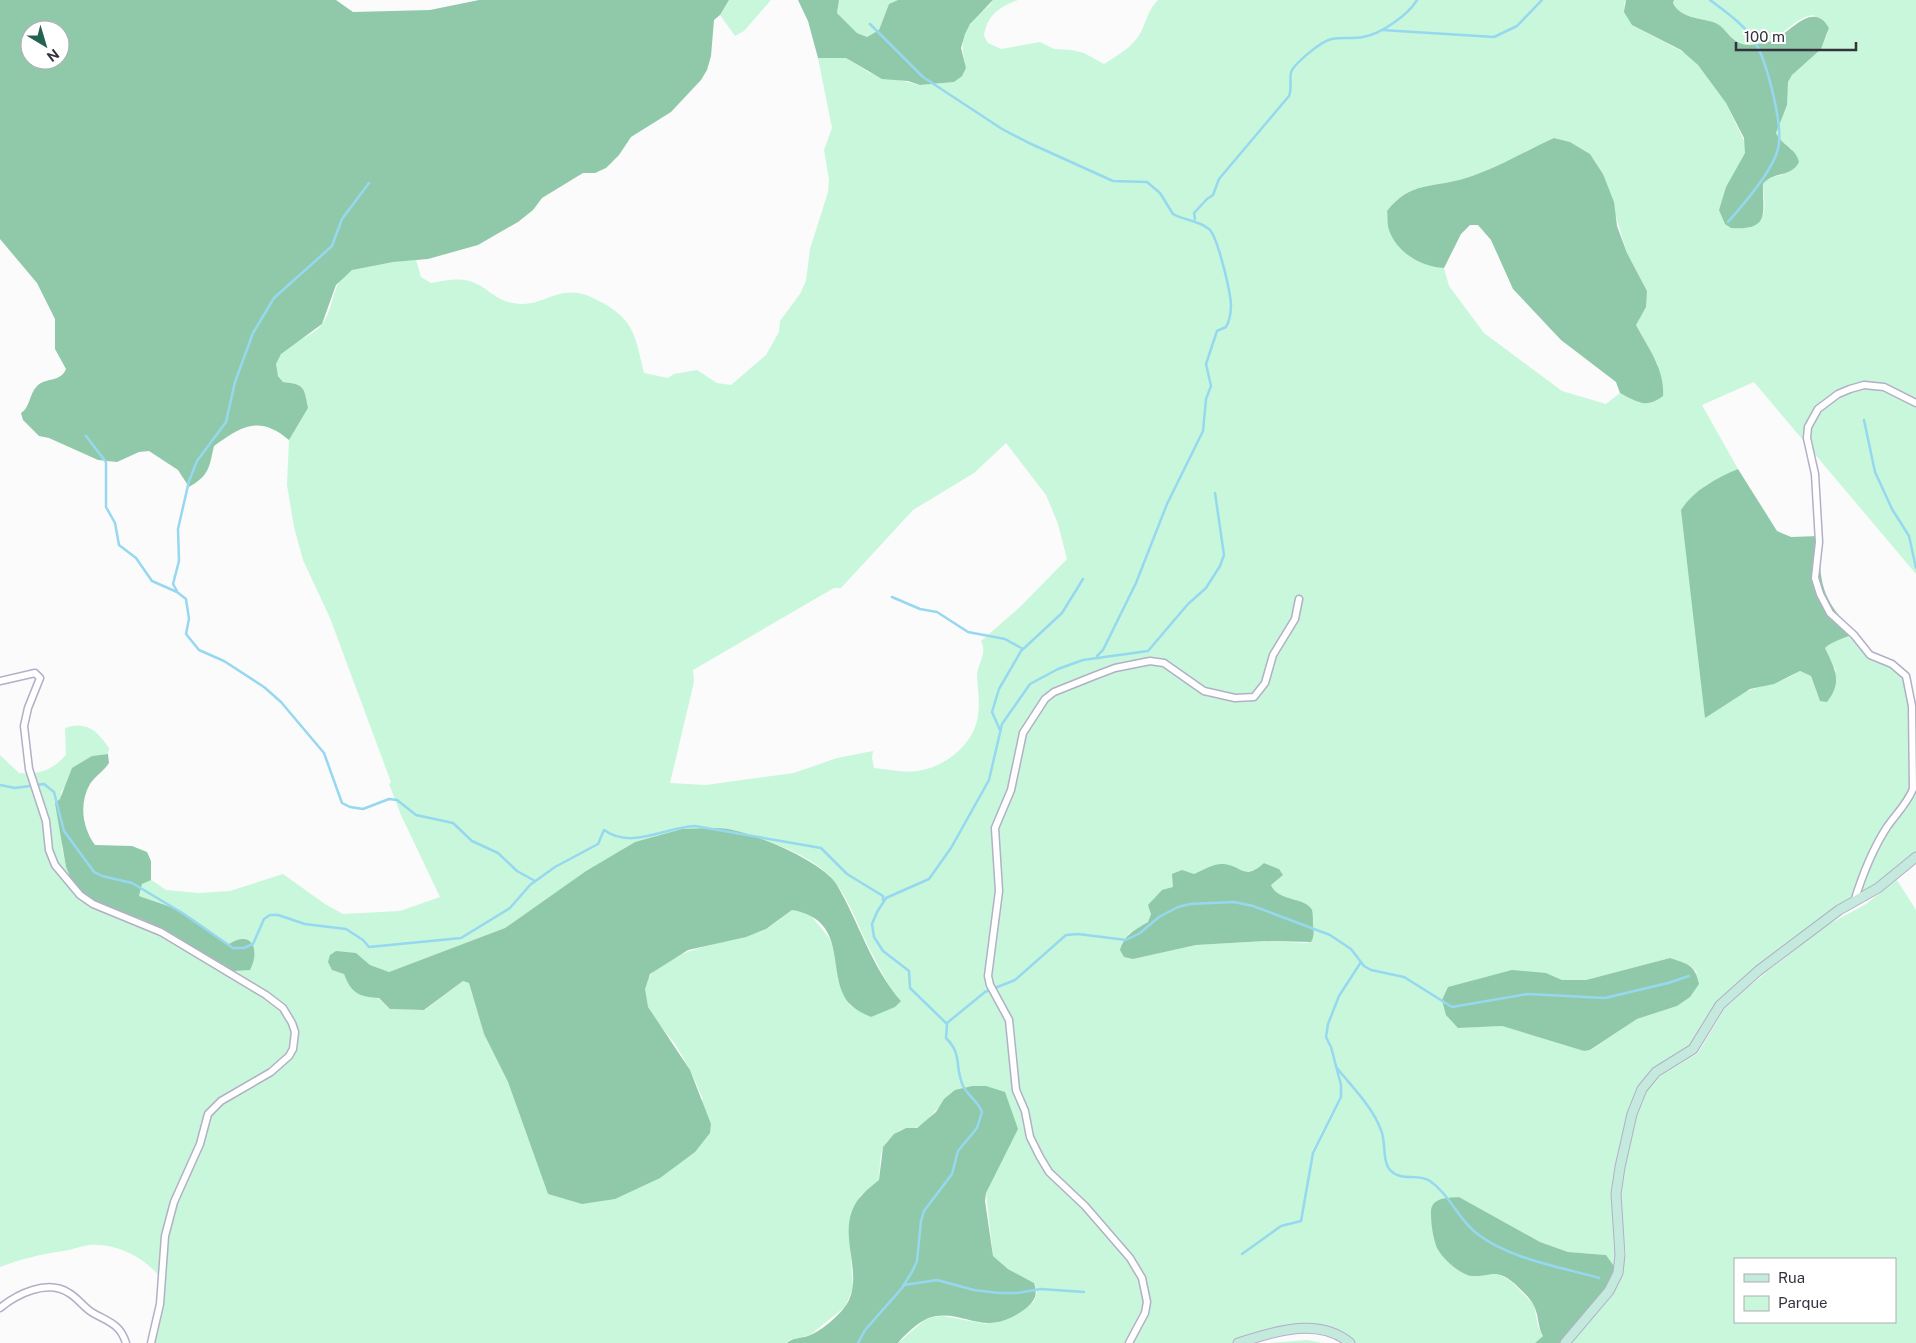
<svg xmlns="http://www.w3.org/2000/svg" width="1916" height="1343" viewBox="0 0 1916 1343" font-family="'Public Sans',sans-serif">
	<rect width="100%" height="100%" fill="#fbfbfb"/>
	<g fill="#c8f7db" fill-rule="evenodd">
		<path d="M729,0H771L744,31L735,36L720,15Z"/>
		<path d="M839,0H898L889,4L879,30L867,37L857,33L837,13Z"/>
		<path d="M993,0H1018C999,7 987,15 984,36L988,43L1001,49L1040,42L1054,49L1072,50L1084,53L1104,64C1117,56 1134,46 1141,32C1147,20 1148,10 1158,0H1626L1624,4L1632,25L1687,54L1698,65L1726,103L1746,145L1745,153L1724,194L1754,225C1770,215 1763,200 1763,184L1767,178L1782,175L1792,149L1779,140L1776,134L1788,82C1800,59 1822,60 1829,28L1813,15C1787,19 1777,51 1744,44C1729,41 1724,25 1713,22C1700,18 1680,18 1673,3L1674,0H1916V574L1754,382L1702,405L1738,469L1704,486L1734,697C1756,685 1780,685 1800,671L1811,676L1820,701L1836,671L1825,648C1832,641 1845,638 1855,633C1864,644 1872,655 1884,664C1891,668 1903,670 1908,677C1916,692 1912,726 1911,745L1916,747V856L1726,997L1699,1041L1639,1088L1613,1195L1612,1213L1619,1247L1616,1269L1606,1255L1568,1252L1540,1242L1459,1197L1437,1200L1431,1219L1438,1248L1459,1270L1499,1274L1512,1282L1534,1305L1538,1326L1543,1336L1535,1343H1346L1315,1330L1242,1339L1232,1343H898L927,1318L943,1316L986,1324L1034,1302L1037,1292L1034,1283L1008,1269L993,1256L986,1193L1001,1161L972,1086C939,1094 944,1109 919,1126C915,1129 912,1128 908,1128C898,1129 890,1138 884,1146C879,1154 880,1170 879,1180L860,1196L849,1230L853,1288L845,1307L810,1335L789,1340L787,1343H155L162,1280C148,1259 116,1242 89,1245C81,1246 72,1250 63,1251C41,1254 21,1259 0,1267V755L19,773C41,774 51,771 66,755L65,728C87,720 98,732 109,748L108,754L92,756L61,792L62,847L66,867L73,884L111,913L139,918L161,928L234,971V941L230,944L174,908L139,896L142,884L150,879L166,890L199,893L230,891L283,874L325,904L343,914L400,911L440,897L401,815L389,784L391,782L330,618L303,560L294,527L287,485L289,440L308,408L293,383L283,382C278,376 274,368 277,361C284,342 312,339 323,323C335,306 331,281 352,270C366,262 399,261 416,260L421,277L431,283C447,280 464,276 479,285C491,292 499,301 513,303C535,307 544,297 564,293C577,291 586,294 597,300C634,318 635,335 644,373L668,378L674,374L697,370L717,383L731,385L766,355L779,332L780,321L800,294L806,281L810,249L828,192L829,180L824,150L832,128L818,58H846L870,73L920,85L954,82L966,68C960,43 961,33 979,14C984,10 990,6 993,0ZM1554,138L1570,142L1590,154L1603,174L1627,253L1647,291L1636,325L1658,365L1640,403L1620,393L1606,404L1562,391L1484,333L1449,286L1444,268L1389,230L1387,211C1410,181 1434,188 1466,178C1496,169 1525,151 1554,138ZM1006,443L1046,495L1058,524L1067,559L1020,607L981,641C988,654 977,663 977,677C978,690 980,703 978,715C975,744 944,768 917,771C903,773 887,769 874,768L872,758L873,751L837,758L794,773L706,785L670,783L694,682L693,670L834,588H841L913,510L974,473ZM727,829C761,838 812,853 835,882C849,900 858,925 868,946C879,966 886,984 901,1001L871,1017L850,1005L842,991L835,954L830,939L809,913L792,910C783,916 774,925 764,930C733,944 625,951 648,1007C653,1020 666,1032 675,1044C686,1061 695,1080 703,1099L565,1199L548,1194L508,1082L484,1034L469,983L463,981L425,1010L390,1009L378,998C360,997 350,992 344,974L356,953L370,965L389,972L505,928L586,871L635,842ZM1264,863L1279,869L1271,885C1285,917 1322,878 1308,943L1265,941L1196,945L1133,959L1128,934L1148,922C1158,892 1211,851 1241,873L1258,869ZM1670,958L1689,965L1697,972L1677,1006L1637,1019L1591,1050L1584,1051L1502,1026L1458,1028L1546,973L1562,980H1586Z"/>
		<path d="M1897,880L1916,910V1343H1569L1622,1271L1626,1253L1620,1206L1621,1189L1636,1113L1647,1088L1659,1077L1698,1053L1725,1008L1747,988L1822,928L1866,904ZM1735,1259H1895V1322H1735Z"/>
		<path d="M1307,1340L1323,1343H1269Z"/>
	</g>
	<g fill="#90c9a9" fill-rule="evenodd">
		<path d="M0,0H336L353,12L430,10L479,0H729L720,15L714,20L711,56L707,70L701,80L671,112L631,137L619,155L606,168L595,173H583L542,198L533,210L518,222L478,245L428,259L393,262L352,270L336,285L322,324L281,354L276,364L278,376L283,382C305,384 304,388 308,408L289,440C259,415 242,426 214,446C209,467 210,475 189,487L178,470L149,451L139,452L117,462L98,460L49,438L39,436L23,420L21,413C30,408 29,394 37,386C46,377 60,383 66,369L55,349V319L37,283L0,239ZM30,30H60V60H30Z"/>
		<path d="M798,0H839L837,13L857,33L867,37L879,30L889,4L898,0H993L970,24L965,34L961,48L966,68L962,76L954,82L920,85L908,81L882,79L846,58H818L808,21Z"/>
		<path d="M1626,0H1674L1673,3C1680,18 1700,18 1713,22C1727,26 1729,45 1751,45C1759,44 1767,43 1774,40C1791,32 1813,0 1829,28L1821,49L1792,75L1788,82L1787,105L1776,133C1782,146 1796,148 1799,162C1791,178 1773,171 1763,184C1762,211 1772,231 1731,228L1725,224L1719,210L1726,187L1745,153L1744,138L1726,103L1698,65L1681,50L1632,25L1624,12Z"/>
		<path d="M1554,138L1570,142L1590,154L1603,174L1614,202L1617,226L1627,253L1647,291L1646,307L1636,325C1648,348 1665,369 1663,396C1646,409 1637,402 1620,393L1616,382L1561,340L1513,289L1491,240L1478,225H1470L1461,234L1444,268C1422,267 1397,253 1389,230C1387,225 1388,217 1387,211C1410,181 1434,188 1466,178C1496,169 1525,151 1554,138Z"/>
		<path d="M1738,469L1777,531L1791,537L1819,536C1820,583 1820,598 1855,633C1846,638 1832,641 1825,648C1835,669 1843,682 1827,702L1820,701L1811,676L1800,671L1774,684L1750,689L1705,718L1681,510C1694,490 1716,478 1738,469Z"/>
		<path d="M108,754L109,763C104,771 95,776 90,784C79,803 82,827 95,845L132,846L147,852L151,861V880L142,884L139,896L174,908L229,944C253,929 260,951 250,970L234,971L161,928L139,918L111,913L95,903L73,884L66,867L55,803L60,799L72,768L92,756Z"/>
		<path d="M682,829C697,829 713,827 728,829C756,834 822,861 837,885C859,923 872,968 901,1001L895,1007L871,1017C864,1014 856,1010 851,1005C824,979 852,920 792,910L766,929L746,937L688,950L650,974L645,989L648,1007L690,1070L711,1124L710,1133L695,1152L660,1178L615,1199L582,1204L548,1194L508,1082L484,1034L469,983L463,981L424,1010L390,1009L379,998C359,997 351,993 344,974L332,970L328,962L330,955L336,951L356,953L370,965L389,972L505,928L586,871L635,842Z"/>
		<path d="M1264,863L1279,869L1283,875L1271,885C1278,902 1306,897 1312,910C1313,914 1313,922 1313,926C1314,932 1314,937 1311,942L1265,941L1196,945L1133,959L1124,957L1120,950C1125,934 1135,930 1148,922L1151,914L1148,905L1162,890L1173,887L1172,874L1182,870L1194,874C1203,870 1214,863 1224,864C1242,866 1244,881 1264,863Z"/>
		<path d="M1670,958C1687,964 1695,964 1699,984L1690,997L1677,1006L1637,1019L1590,1050L1584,1051L1502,1026L1458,1028L1446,1015L1442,1000L1448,987L1512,970L1546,973L1562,980H1586Z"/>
		<path d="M972,1086H986L1005,1092L1018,1129L986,1193L985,1201L993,1256L1008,1269L1034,1283C1038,1295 1035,1301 1025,1309C983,1341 964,1306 928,1318C919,1322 904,1335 898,1343H787C792,1338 801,1338 808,1336C820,1332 836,1318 844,1308C866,1280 840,1242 852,1211C857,1197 868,1189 879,1180L883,1147L894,1134L906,1128H917L936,1112L944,1099L955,1090Z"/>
		<path d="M1459,1197L1540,1242L1568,1252L1606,1255L1616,1269L1606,1288L1561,1343H1535L1543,1336C1538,1327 1539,1320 1536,1311C1533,1300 1522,1291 1515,1284C1495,1267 1492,1277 1472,1276C1460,1275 1442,1258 1437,1248C1433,1238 1431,1224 1431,1214C1430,1197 1447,1198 1459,1197Z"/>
	</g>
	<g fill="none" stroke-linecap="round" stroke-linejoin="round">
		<g stroke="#96d8f0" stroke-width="2.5">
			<path d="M1710,0C1726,12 1745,25 1755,42C1767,62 1784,127 1778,149C1772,172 1744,204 1728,222"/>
			<path d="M870,24L923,77L1002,129L1029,143L1113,181L1147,182L1160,193L1173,214C1185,221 1196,219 1209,229C1218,237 1230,291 1231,304C1231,312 1230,320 1226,327L1217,331L1206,364L1211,386L1206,399L1203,431L1167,504L1136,583L1103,650L1097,656"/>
			<path d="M1382,30L1494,37L1517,26L1542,0"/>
			<path d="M1195,219L1194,213L1207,199L1213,195L1219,179L1289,96C1293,87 1288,77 1292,70C1298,61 1321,41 1332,39C1342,37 1353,39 1363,37C1381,34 1408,15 1417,0"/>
			<path d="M1864,420L1875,472L1892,509L1909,536L1916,568"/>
			<path d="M86,436L106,462V507L115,523L119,545L136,558L152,581L177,592L186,599L189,619L186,634L199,650L224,661L264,687L281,702L324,753L342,803L350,807L363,809L389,799L397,800L416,815L453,823L472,841L498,853L517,871L535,881"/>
			<path d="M177,591L173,584L179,561L178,529L189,481L197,461L226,422L235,382L253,333L274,298L332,246L342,219L369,183"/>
			<path d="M892,597L920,609L937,612L968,632L1005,639L1023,649"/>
			<path d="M1000,730L992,712L999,689L1021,651L1062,613L1083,579"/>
			<path d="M0,785L15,788L44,784L54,792L64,831L94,872L102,876L132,883L184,914L233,948H244L253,944L264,919L270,915H278L305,924L346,929L363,940L369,947L461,938L510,908L530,885L555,867L598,844L604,830C632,850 665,827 695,826L821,848L847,874L883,896V900"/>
			<path d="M947,1023L985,992L1015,980L1066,935L1078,934L1126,940L1140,933L1159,917L1178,907L1190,904L1234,902L1253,906L1330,935L1351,949L1364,966L1371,970L1404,977L1452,1007L1528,994L1605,998L1668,983L1689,976"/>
			<path d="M1337,1068C1352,1087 1372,1106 1381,1130C1386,1141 1382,1161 1390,1170C1401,1182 1418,1173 1430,1181C1449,1194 1457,1217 1475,1232C1506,1258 1560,1267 1599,1278"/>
			<path d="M1242,1254L1281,1226L1301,1221L1313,1153L1341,1097V1085L1331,1047L1326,1037L1328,1024L1339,996L1361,962"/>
			<path d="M904,1285L937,1280L974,1290L999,1293H1017L1041,1289L1084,1292"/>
			<path d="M858,1343L865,1330L902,1288L913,1270L917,1261L921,1221L924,1211L952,1174L958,1151L977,1128L982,1112C978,1101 968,1096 963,1086C954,1065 963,1055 946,1038L947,1024L910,988L909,971L883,951L874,937L872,924L877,912L886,898L929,879L951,848L989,780L1002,724L1030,684L1058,669L1083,660L1148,651L1188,604L1206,588L1220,566L1224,555L1215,493"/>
		</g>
		<defs>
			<g id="minor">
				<path d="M0,681L35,673L40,678L28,708L24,726L29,769L46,821L49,850L55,865L80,895L93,904L161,932L266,995L283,1008L292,1023L295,1032L293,1049L289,1056L271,1072L221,1101L208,1114L200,1144L174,1202L165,1236L160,1304L151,1343"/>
				<path d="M1854,902C1862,876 1872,850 1887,827C1896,814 1907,804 1913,789L1912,706L1906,676L1892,664L1870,655L1854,635L1830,613L1820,594L1815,578L1819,542L1815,474L1807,438L1808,427L1818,409L1838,394L1850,389L1864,385L1884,387L1916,403"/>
				<path d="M0,1308C17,1294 47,1279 69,1293C78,1298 84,1308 93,1313C109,1322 120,1324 126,1343"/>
				<path d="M1129,1343L1145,1313L1147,1302L1142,1278L1130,1258L1085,1206L1049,1172L1040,1157L1030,1137L1025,1111L1016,1090L1009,1020L990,985L988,976L999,891L995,828L1011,790L1023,733L1045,699L1054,692L1094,676L1115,668L1150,661L1164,663L1204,691L1235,698L1254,697L1265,683L1273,655L1295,619L1299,599"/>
			</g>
			<g id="secondary">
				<path d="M1238,1343C1273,1332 1318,1316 1350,1343"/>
				<path d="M1565,1343L1609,1291L1618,1273L1620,1255L1616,1194L1620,1167L1632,1114L1642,1089L1656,1072L1693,1049L1720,1005L1758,971L1839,910L1878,888L1916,857"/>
			</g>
		</defs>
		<use href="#minor" stroke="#b3afc8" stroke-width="9"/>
		<use href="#secondary" stroke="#b3afc8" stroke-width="11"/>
		<use href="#minor" stroke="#fff" stroke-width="6"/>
		<use href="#secondary" stroke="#c4e9dd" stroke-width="9"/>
	</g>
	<rect x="1734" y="1258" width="162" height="65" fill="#ffffff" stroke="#aeadb1"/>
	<rect x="1744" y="1274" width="25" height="8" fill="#c4e9dd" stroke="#aeadb1"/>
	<text x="1778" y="1283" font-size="15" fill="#34323c">Rua</text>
	<rect x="1744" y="1296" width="25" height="15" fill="#c8f7db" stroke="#aeadb1"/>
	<text x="1778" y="1308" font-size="15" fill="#34323c">Parque</text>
	<g transform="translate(45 45) rotate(142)"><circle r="24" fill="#ffffff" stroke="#aeadb1"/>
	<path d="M0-4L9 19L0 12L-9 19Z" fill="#246350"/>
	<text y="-8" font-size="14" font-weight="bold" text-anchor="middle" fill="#34323c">N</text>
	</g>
	<path d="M1736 42v8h120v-8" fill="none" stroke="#34323c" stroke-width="2.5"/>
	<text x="1744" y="42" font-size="15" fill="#34323c" stroke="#ffffff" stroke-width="4" paint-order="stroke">100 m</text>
</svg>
